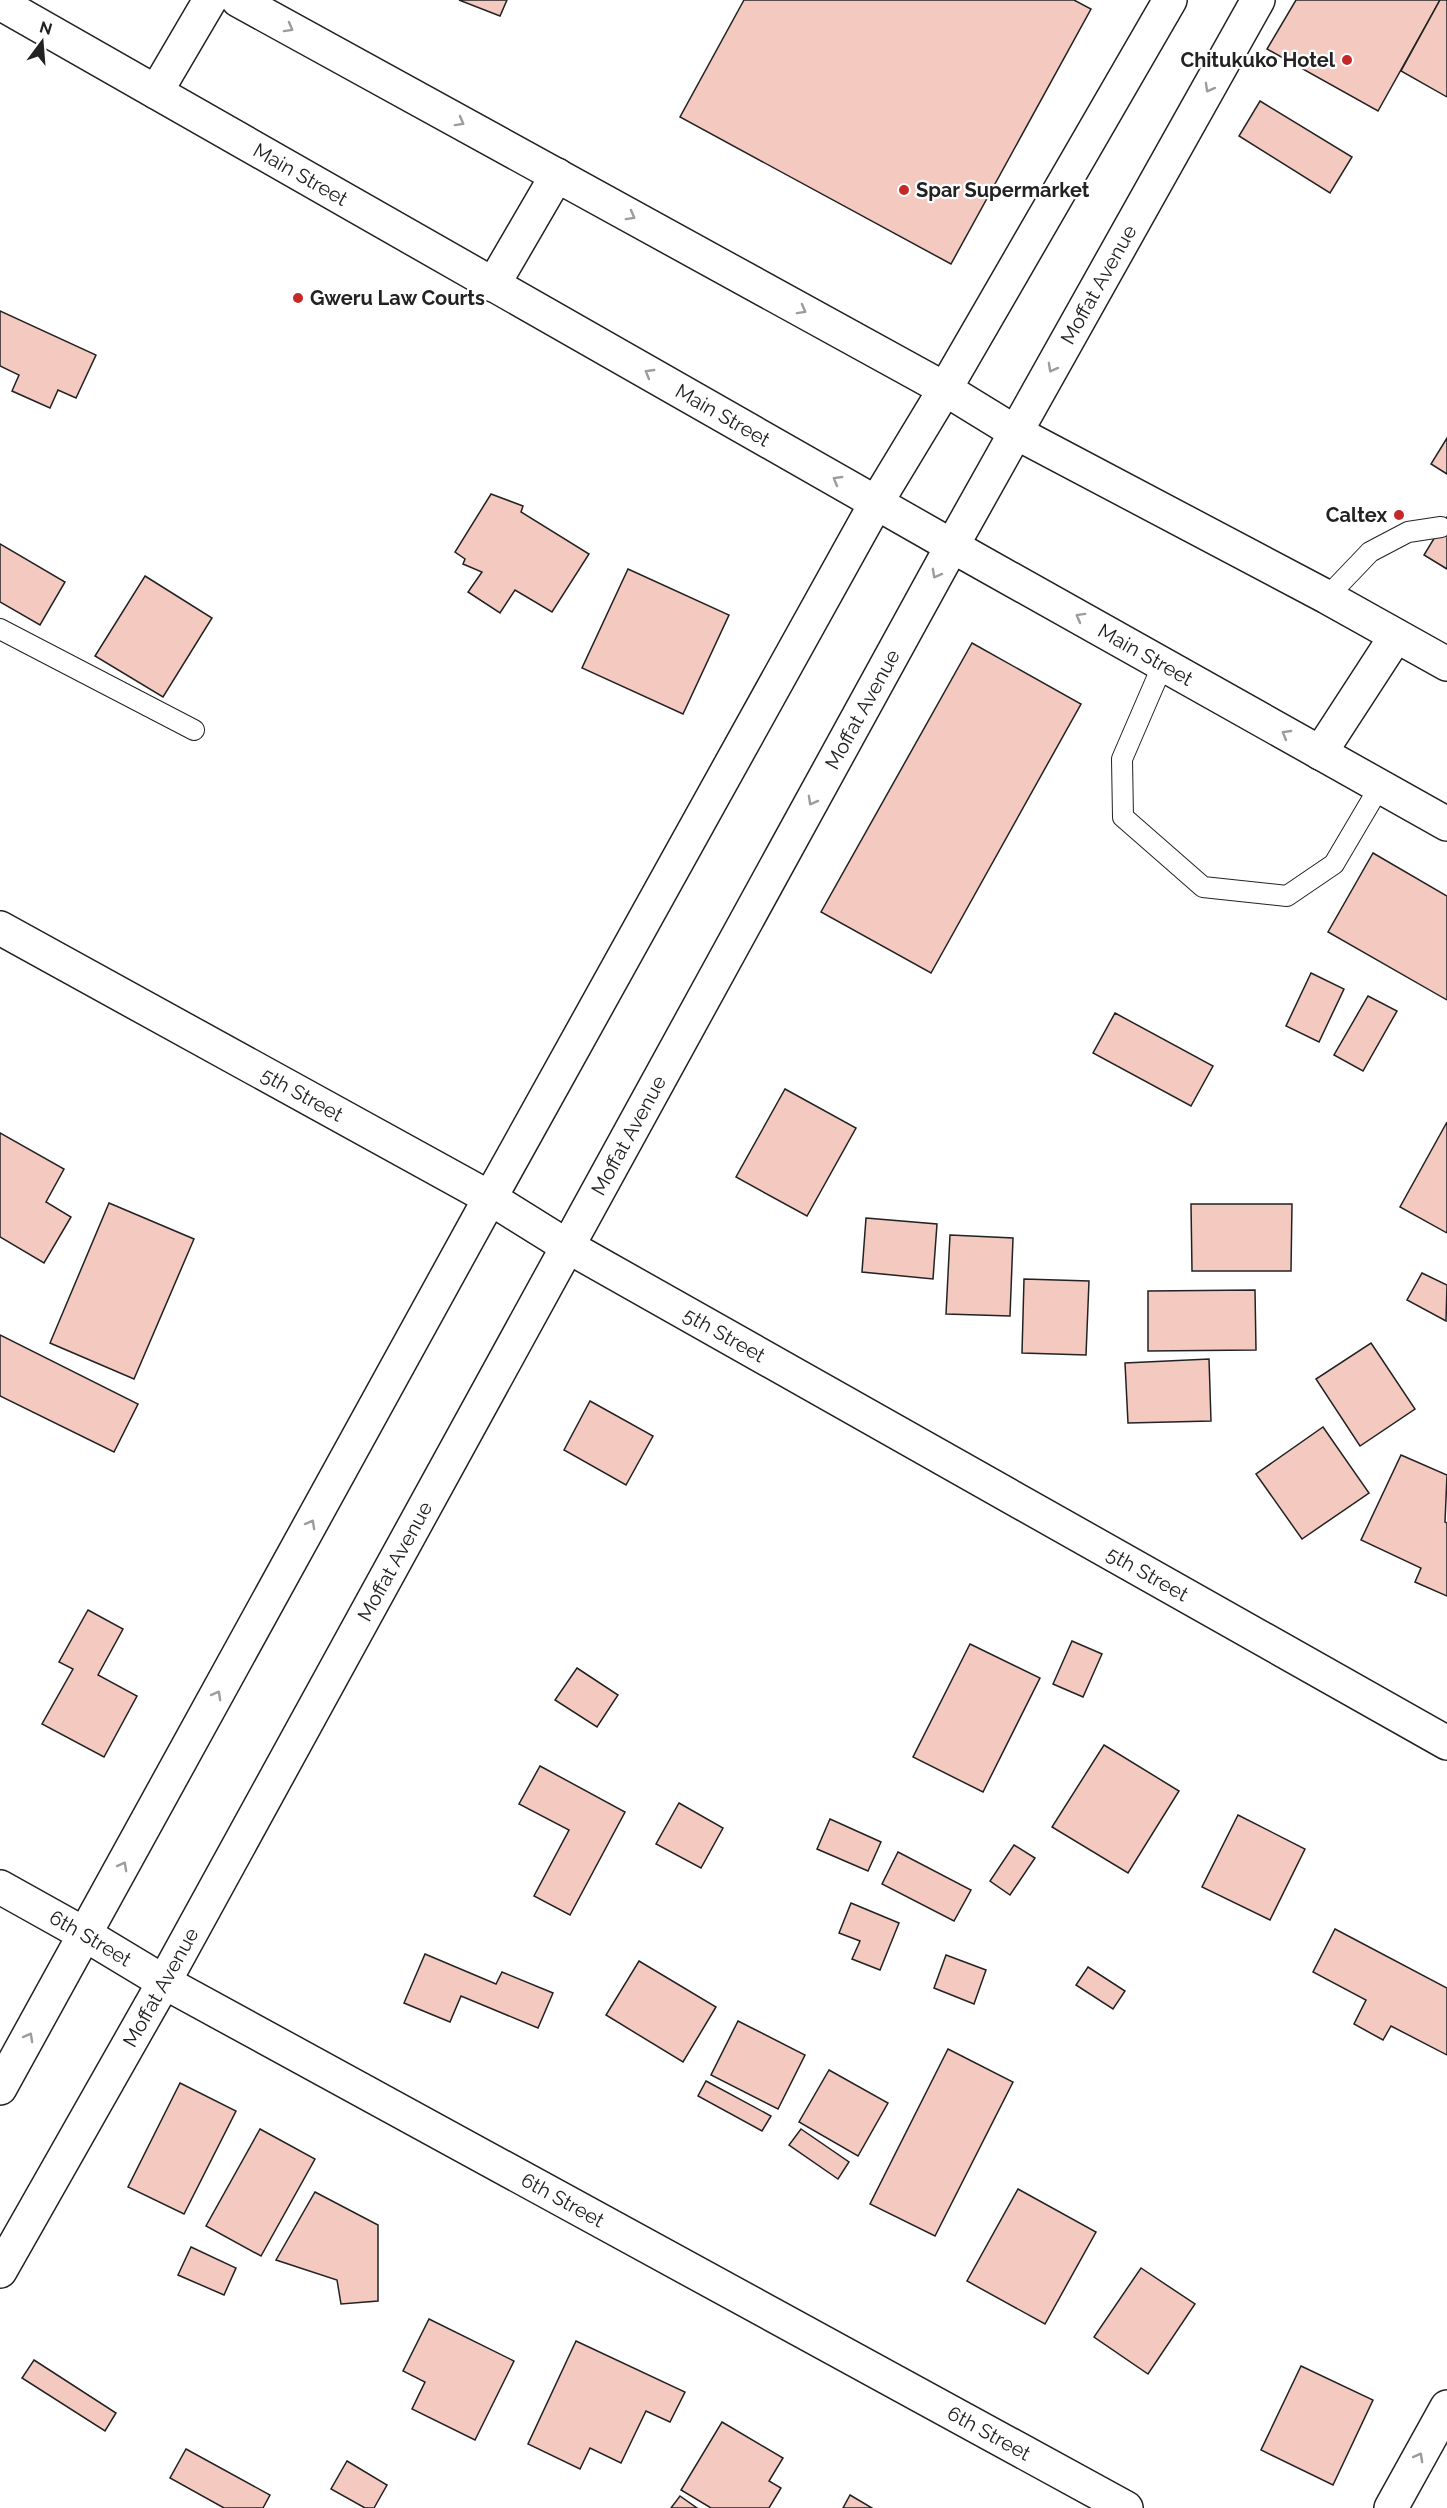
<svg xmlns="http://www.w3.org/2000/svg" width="1447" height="2508" viewBox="0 0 1447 2508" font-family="Raleway,sans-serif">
	<rect width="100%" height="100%" fill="#fff"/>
	<g fill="#f3c9c0" stroke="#222" stroke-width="1.5">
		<path d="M459,0H507L500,16Z"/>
		<path d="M744,0H1074L1091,9L951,264L680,117Z"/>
		<path d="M1296,0H1440L1378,111L1267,49Z"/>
		<path d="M1440,0H1447V97L1401,71Z"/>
		<path d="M1260,101L1352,157L1330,193L1239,136Z"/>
		<path d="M0,311L96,355L76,398L58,390L50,408L12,391L19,375L0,366Z"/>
		<path d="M1447,438V474L1431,464Z"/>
		<path d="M491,494L523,506L521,512L589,554L552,612L515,590L500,613L468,592L482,572L463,564L465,559L455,552Z"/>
		<path d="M1447,517V569L1424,555Z"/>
		<path d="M0,544L65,582L40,625L0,602Z"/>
		<path d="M628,569L729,615L683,714L582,668Z"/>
		<path d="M145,576L212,618L163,697L95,656Z"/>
		<path d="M972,643L1081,704L931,973L821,912Z"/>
		<path d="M1373,853L1447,896V1000L1328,932Z"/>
		<path d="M1311,973L1344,989L1319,1042L1286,1026Z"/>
		<path d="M1368,996L1397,1011L1363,1071L1334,1055Z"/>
		<path d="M1115,1013L1213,1066L1191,1106L1093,1053Z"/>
		<path d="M785,1089L856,1128L807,1216L736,1177Z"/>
		<path d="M1447,1122V1233L1400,1207Z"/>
		<path d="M0,1133L64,1169L46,1202L71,1217L44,1263L0,1237Z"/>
		<path d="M109,1203L194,1239L134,1379L50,1343Z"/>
		<path d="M1191,1204H1292L1291,1271H1192Z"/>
		<path d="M866,1218L937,1224L933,1279L862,1272Z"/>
		<path d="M950,1235L1013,1238L1010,1316L946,1314Z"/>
		<path d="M1422,1273L1447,1285L1446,1321L1407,1300Z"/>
		<path d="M1024,1279L1089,1281L1086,1355L1022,1353Z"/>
		<path d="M1255,1290L1256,1350L1148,1351V1291Z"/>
		<path d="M0,1335L138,1404L114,1452L0,1396Z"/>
		<path d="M1371,1343L1415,1409L1360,1446L1316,1379Z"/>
		<path d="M1209,1359L1211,1421L1128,1423L1125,1363Z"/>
		<path d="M590,1401L653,1436L626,1485L564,1450Z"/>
		<path d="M1323,1427L1369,1493L1302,1539L1256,1474Z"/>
		<path d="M1401,1455L1447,1475L1445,1522L1447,1523V1596L1415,1582L1421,1568L1361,1540Z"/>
		<path d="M88,1610L123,1629L98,1675L137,1696L104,1757L42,1724L73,1669L59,1662Z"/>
		<path d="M1072,1641L1102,1654L1083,1697L1053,1684Z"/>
		<path d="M970,1644L1040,1678L983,1792L913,1757Z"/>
		<path d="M577,1668L618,1695L597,1727L555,1700Z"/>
		<path d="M1104,1745L1179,1791L1128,1873L1052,1827Z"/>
		<path d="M540,1766L625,1812L570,1915L534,1896L569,1830L519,1804Z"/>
		<path d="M679,1803L723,1828L701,1868L656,1844Z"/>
		<path d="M1238,1815L1305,1849L1270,1920L1202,1887Z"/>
		<path d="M830,1819L881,1842L868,1871L817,1849Z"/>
		<path d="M1014,1845L1035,1858L1010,1895L990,1881Z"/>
		<path d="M898,1852L971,1890L954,1921L882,1884Z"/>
		<path d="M851,1903L899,1923L880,1970L852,1959L860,1941L839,1933Z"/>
		<path d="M1335,1929L1447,1988V2055L1391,2026L1383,2040L1354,2024L1366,2000L1313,1972Z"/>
		<path d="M425,1954L496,1984L502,1972L553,1993L538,2028L461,1996L450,2022L404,2003Z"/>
		<path d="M946,1955L986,1970L974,2004L934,1988Z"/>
		<path d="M639,1961L716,2007L683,2062L606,2015Z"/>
		<path d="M1088,1967L1125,1991L1113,2009L1076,1985Z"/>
		<path d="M738,2021L805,2055L778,2109L711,2075Z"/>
		<path d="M948,2049L1013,2082L935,2236L870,2204Z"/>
		<path d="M829,2070L888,2103L858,2156L799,2122Z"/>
		<path d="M706,2081L771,2116L762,2131L698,2096Z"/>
		<path d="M180,2083L236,2111L184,2214L128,2187Z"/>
		<path d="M260,2129L315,2159L261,2256L206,2226Z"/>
		<path d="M801,2129L849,2162L838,2179L789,2145Z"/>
		<path d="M1018,2189L1096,2232L1045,2324L967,2281Z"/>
		<path d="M315,2192L378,2225V2301L341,2304L337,2280L276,2260Z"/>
		<path d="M191,2247L236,2268L224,2295L178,2275Z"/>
		<path d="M1141,2268L1195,2304L1148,2374L1094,2337Z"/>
		<path d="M429,2319L514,2361L475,2440L412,2409L425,2382L403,2371Z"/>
		<path d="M576,2341L685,2392L670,2422L646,2411L621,2463L590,2448L580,2469L528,2444Z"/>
		<path d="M34,2360L116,2413L105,2431L22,2378Z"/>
		<path d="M1301,2366L1373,2400L1333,2485L1261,2450Z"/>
		<path d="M722,2422L783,2458L769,2481L781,2488L769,2508H711L681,2490Z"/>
		<path d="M186,2449L270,2495L263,2508H224L170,2478Z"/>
		<path d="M347,2461L387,2485L374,2508H365L331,2489Z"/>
		<path d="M850,2495L872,2508H843Z"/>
		<path d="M680,2496L697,2508H671Z"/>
	</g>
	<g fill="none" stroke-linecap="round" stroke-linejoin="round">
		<defs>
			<g id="lane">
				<path d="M1327,597L1370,552L1408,532L1441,527"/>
				<path d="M0,629L194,730"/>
				<path d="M1163,664L1122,759L1123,817L1203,887L1287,896L1334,864L1380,786"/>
			</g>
			<g id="street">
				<path id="s1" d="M0,928L490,1198L567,1246L1447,1743"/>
				<path id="s2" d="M0,1887L86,1935L164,1982L1126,2508"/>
				<path d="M0,2088L490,1198L876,503L945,389L1170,0"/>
				<path id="s3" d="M0,2271L164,1982L952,546L1258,0"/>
				<path d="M1391,2508L1447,2407"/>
			</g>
			<g id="highway">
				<path d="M238,0L945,389L1015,432L1327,597L1447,664"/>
				<path id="s4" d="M0,3L952,546L1447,824"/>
				<path d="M156,92L210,0"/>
				<path d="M493,285L557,175"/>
				<path d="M1320,753L1396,636"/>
			</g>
		</defs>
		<use href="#lane" stroke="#222" stroke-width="22"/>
		<use href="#street" stroke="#222" stroke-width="36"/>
		<use href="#highway" stroke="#222" stroke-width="36"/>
		<use href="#lane" stroke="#fff" stroke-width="20"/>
		<use href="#street" stroke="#fff" stroke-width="33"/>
		<use href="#highway" stroke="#fff" stroke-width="33"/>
	</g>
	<defs><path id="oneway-chevron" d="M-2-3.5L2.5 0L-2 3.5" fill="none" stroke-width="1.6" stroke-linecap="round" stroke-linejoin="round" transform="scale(1.5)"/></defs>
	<g stroke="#9c9c9c">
		<use href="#oneway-chevron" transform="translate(289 28) rotate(29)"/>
		<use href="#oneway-chevron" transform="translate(1209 88) rotate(119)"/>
		<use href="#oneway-chevron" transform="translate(460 122) rotate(29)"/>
		<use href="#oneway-chevron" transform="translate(631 216) rotate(29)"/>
		<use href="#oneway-chevron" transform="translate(802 310) rotate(29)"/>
		<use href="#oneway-chevron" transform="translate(1052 368) rotate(119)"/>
		<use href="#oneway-chevron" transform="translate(649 373) rotate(-150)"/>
		<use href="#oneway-chevron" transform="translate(837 480) rotate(-150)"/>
		<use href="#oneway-chevron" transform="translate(936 574) rotate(119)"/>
		<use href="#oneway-chevron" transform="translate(1080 617) rotate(-151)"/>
		<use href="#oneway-chevron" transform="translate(1286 734) rotate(-150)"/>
		<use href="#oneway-chevron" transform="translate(812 801) rotate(119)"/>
		<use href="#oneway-chevron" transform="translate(311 1524) rotate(-61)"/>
		<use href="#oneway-chevron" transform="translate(217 1695) rotate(-61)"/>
		<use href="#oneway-chevron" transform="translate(123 1866) rotate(-61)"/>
		<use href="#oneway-chevron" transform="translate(29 2037) rotate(-61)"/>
		<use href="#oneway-chevron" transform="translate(1419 2457) rotate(-61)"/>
	</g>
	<g fill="#c62828" stroke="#fff" stroke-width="2">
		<circle cx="1347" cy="60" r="6"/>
		<circle cx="904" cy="190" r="6"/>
		<circle cx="298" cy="298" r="6"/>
		<circle cx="1399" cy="515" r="6"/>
	</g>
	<g text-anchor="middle" stroke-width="4.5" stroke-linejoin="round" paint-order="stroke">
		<g font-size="20" font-weight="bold" fill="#222" stroke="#fff" text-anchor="end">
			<text x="1335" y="67">Chitukuko Hotel</text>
			<text x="916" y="197" text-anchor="start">Spar Supermarket</text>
			<text x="310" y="305" text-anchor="start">Gweru Law Courts</text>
			<text x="1387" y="522">Caltex</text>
		</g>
		<g font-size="20" fill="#222" stroke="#fff">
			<text dy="7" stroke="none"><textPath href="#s4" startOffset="346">Main Street</textPath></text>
			<text dy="7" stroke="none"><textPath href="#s3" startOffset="2270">Moffat Avenue</textPath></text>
			<text dy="7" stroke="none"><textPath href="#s4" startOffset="832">Main Street</textPath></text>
			<text dy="7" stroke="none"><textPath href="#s4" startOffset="1318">Main Street</textPath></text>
			<text dy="7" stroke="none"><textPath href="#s3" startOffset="1784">Moffat Avenue</textPath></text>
			<text dy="7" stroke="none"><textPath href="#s1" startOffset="345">5th Street</textPath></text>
			<text dy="7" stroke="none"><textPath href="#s3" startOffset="1298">Moffat Avenue</textPath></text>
			<text dy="7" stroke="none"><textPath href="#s1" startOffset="831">5th Street</textPath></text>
			<text dy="7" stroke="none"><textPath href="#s3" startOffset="812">Moffat Avenue</textPath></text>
			<text dy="7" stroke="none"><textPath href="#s1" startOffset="1317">5th Street</textPath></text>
			<text dy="7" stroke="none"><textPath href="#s2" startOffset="104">6th Street</textPath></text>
			<text dy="7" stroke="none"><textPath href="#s3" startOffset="326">Moffat Avenue</textPath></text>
			<text dy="7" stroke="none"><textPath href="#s2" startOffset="644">6th Street</textPath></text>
			<text dy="7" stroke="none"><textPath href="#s2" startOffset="1130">6th Street</textPath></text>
		</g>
	</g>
	<g transform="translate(42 42) rotate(16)" stroke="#ffffff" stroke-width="4.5" paint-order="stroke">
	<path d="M0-4.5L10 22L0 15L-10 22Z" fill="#222222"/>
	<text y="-9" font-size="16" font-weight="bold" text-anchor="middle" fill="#222222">N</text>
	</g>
</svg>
